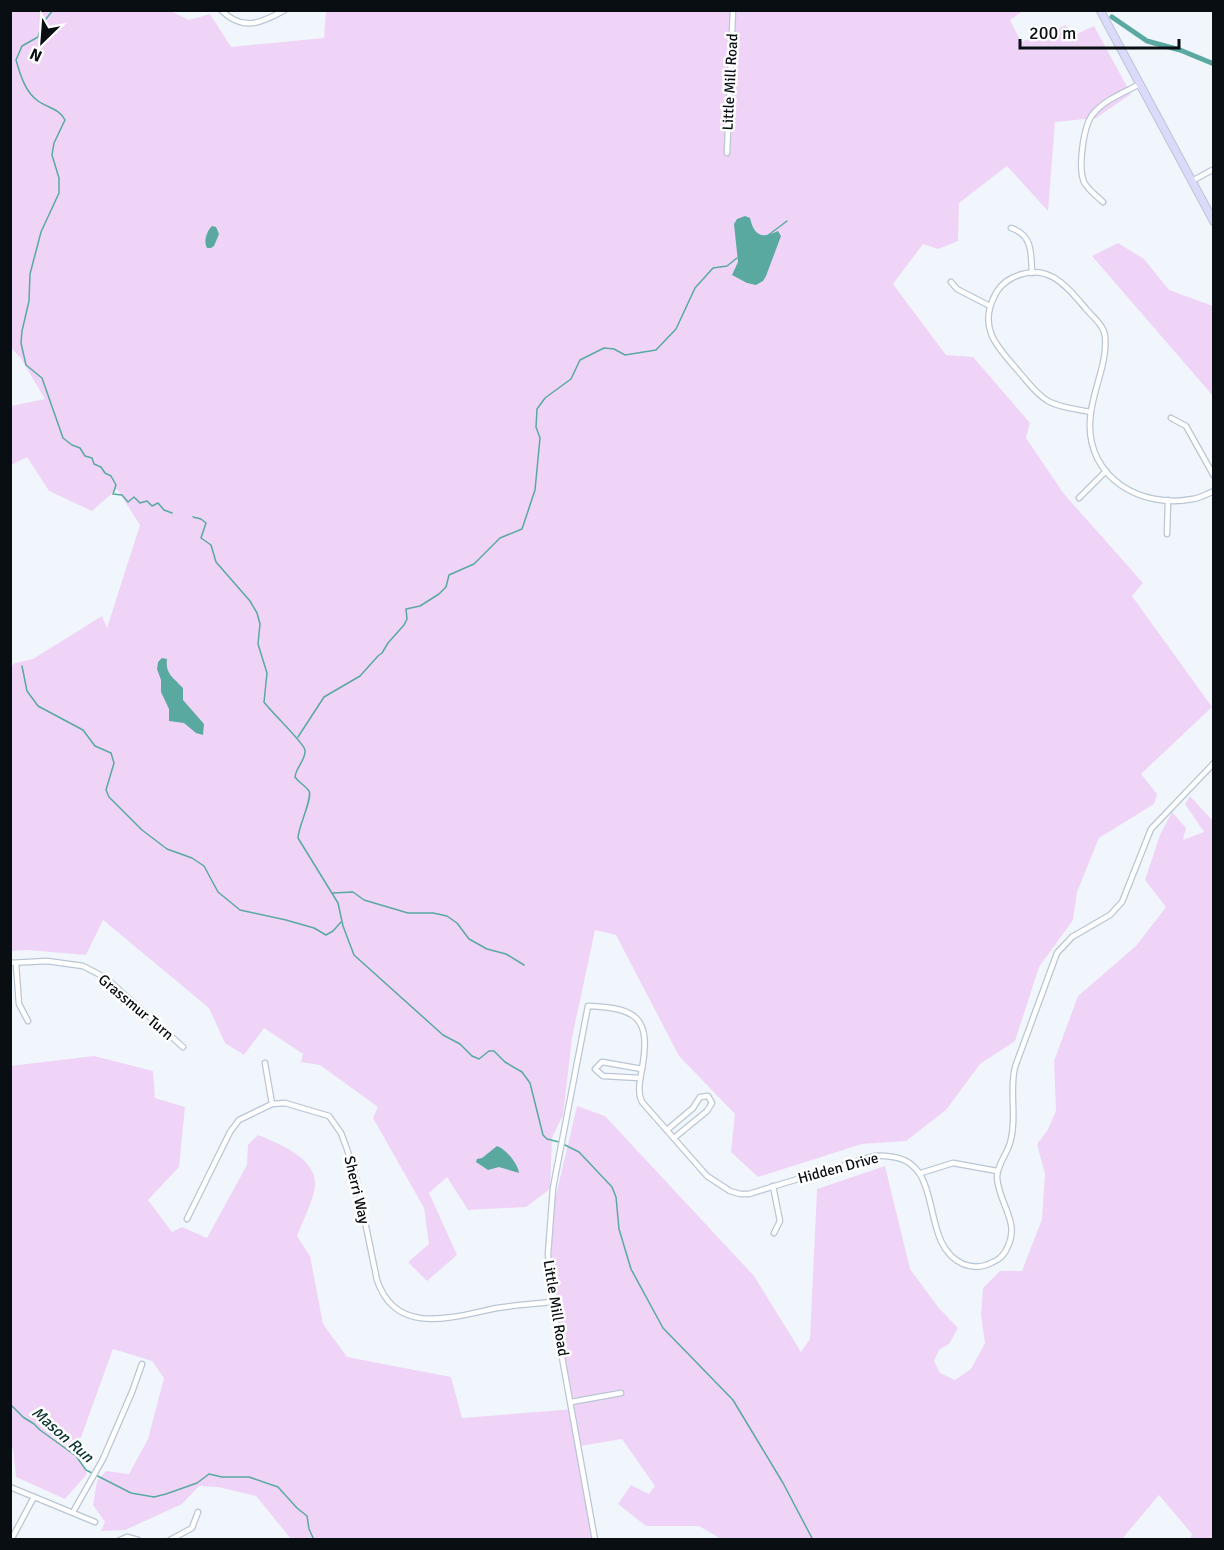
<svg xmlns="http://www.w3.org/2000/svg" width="1224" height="1550" viewBox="0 0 1224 1550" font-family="Signika,sans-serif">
	<rect width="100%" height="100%" fill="#f1f6fd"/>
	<g fill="#f0d4f8">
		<path d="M169,10L189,20L210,14L231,47L324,38L326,10L1023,11L1010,20L1021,42L1066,25L1072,36L1094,26L1131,94L1096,118L1055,122L1048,211L1007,166L959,203L958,241L938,249L923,244L893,284L946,355L973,357L1030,423L1026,438L1064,494L1143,583L1132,596L1212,707L1141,774L1157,794L1154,804L1099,838L1077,892L1073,920L1039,967L1015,1041L980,1064L946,1110L906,1141L862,1144L758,1177L731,1152L735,1114L679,1056L616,935L595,930L572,1038L563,1115L552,1138L550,1189L526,1207L468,1210L447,1177L429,1193L457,1255L427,1281L408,1262L429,1244L424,1208L373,1118L378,1107L320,1065L301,1062L303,1054L264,1028L244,1055L225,1043L209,1008L103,920L86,955L28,950L11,951V666L15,663L33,659L102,616L107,628L140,525L117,489L92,511L49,491L27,457L11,465V406L45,399L20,357L11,348V11Z"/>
		<path d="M1118,243L1144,259L1169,290L1213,306V396L1092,256Z"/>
		<path d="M1190,796L1214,822L1213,1539H1190L1192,1534L1159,1495L1122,1539H721L699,1526H646L618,1504L631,1485L649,1494L655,1486L622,1439L580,1446L597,1539H291L256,1496L218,1487L199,1486L182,1504L125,1530L101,1531L105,1522L93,1505L97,1481L106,1471L129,1474L148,1439L164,1378L152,1361L113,1349L76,1451L87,1474L65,1499L16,1477L13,1449L10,1447V1066L94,1056L153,1071L155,1098L185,1107L179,1167L148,1200L172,1232L182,1227L207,1238L247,1165L248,1145L258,1135C278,1143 318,1159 315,1186C314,1199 302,1223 297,1236L310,1256L323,1324L347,1357L451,1377L462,1418L574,1409L545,1242L577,1106L605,1116L754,1276L801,1352L810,1339L817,1189L885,1166L910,1269L938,1307L958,1328L949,1344L939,1350L934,1361L940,1373L955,1380L971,1369L985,1343L981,1315L983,1288L1000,1271H1022L1042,1219L1045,1174L1037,1144L1047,1131L1056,1111L1054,1061L1078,996L1136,946L1166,907L1145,880L1160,835L1172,812L1186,828L1183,840L1204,832L1185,804Z"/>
	</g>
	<g fill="#59a9a0">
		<path d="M745,216L750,218C754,236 762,239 778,231L781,236L766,276L763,281L756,285L747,283L732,275L738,262L734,224L737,219Z"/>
		<path d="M212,226L216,227L219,234L214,246L211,248H207C203,241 207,231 212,226Z"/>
		<path d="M162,658L167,659C165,674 174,678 183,688V700L204,724L203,735L196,733L184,723L169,721V709L161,692V680L157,669L158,662Z"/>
		<path d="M497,1146C506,1149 518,1164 519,1173L499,1167L488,1170L476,1162L477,1159L482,1158Z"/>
	</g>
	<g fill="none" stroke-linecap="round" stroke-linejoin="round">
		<g stroke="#59a9a0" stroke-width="1.5">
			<path d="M53,10L42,24L38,37L22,46L16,60C20,74 25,92 38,101C48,108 60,109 65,120L54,143L52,155L59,178V193L41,232L30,274L29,301L22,331L21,343L26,365L42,378L63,438L72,445L80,448L85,456L92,458L94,464L101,467L105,473L111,476L116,485L113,494L122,495L128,502L134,497L140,503L147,501L152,506L158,503L164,510L172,513"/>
			<path d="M767,236L787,221"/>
			<path d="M193,517L201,519L206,523L201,538L211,545L216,562L250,601L257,613L260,624L258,644L267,673L264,702C271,712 304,743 305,750C306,760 296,767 295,777C299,783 305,785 309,791C313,798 298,827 298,838L338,903L343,926L354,955L443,1035L460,1044L472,1056L479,1059L489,1051H494L505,1062L522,1072L530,1083L543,1135L547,1139L559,1142"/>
			<path d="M22,666L27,691L38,706L83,730L95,746L111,753L114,763L106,790L109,797L142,830L167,849L192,858L204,866L218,892L240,910L286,920L314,928L326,935L333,931L341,922"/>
			<path d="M298,737L324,697L360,676L378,656L382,653L388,643L404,625L407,619L406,609L420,606L439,594L446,587L449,575L474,564L500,538L522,529L535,490L540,438L536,427L537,409L545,398L571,379L580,360L604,348L614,349L625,355L656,350L676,329L695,288L713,268L727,266L737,258"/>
			<path d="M333,893L353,892L364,900L408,913H433L447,916L457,923L469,939L487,949L506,954L524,965"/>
			<path d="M563,1144L579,1152L612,1187L616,1197L619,1229L631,1269L663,1328L733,1400L783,1483L813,1540"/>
			<path d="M10,1404L23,1417L34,1424L40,1430L76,1456L86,1470L131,1493L154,1497L166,1494L197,1483L209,1474L222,1477H249L278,1487L297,1508L307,1516L309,1529L314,1540"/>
		</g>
		<path stroke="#59a9a0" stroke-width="5" d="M1112,17L1147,41L1180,50L1214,64"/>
		<defs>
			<g id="street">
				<path d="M221,10C243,32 261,23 285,10"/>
				<path d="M727,153L733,10"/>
				<path d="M1192,181L1214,169"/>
				<path d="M1103,202C1097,196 1088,190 1084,182C1078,168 1083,126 1093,114C1104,100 1125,92 1140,84"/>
				<path d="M1011,228C1033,235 1031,254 1032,273"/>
				<path d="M951,282L957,289L990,306"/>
				<path d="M1091,412C1077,409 1060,408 1048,401C1036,394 1028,382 1019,372C999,348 978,330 994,297C998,288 1004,282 1012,278C1048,260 1067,287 1087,310C1094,318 1104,326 1105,336C1108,365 1091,392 1090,421C1087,478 1141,509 1193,499C1200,498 1207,494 1214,491"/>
				<path d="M1171,418L1186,426L1214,476"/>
				<path d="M1079,498L1106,471"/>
				<path d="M1167,534L1168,500"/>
				<path d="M10,963L47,961L83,966L106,978L183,1047"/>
				<path d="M16,964L19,1004L28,1021"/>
				<path d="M265,1063L272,1104"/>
				<path d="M640,1078L603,1076L595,1069L602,1062L642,1069"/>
				<path d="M667,1130L693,1108L700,1097L708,1096L712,1103L707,1111L674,1138"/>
				<path d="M921,1173L953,1163L997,1171"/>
				<path d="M773,1186L780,1221L774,1233"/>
				<path d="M187,1219L230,1132L239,1120L272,1104L285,1103L329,1116L341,1133L347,1149L356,1178L377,1280C396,1337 453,1317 497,1308C515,1305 534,1304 552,1302"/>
				<path d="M571,1402L621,1393"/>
				<path d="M10,1487L95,1522"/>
				<path d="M73,1512L103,1459L132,1392L142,1364"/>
				<path d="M11,1540L34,1497"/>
				<path d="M120,1540L127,1537L138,1540"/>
				<path d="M170,1540L192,1528L198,1512"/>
				<path d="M595,1540L552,1302L548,1254L553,1188L588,1006C638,1008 651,1018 642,1069C640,1080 637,1092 642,1102L707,1176L730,1191L740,1194H749C778,1185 807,1176 836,1168C849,1164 862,1159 875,1156C881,1155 887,1156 893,1157C946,1165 918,1244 963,1264C973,1268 984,1267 993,1262C1001,1259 1005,1254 1008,1246C1020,1222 998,1202 997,1177C997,1164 1009,1152 1011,1139C1017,1115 1009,1091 1015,1067L1057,953L1072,937L1110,915L1122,902L1151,829L1214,763"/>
			</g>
			<path id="secondary" d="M1100,10L1214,222"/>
		</defs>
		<use href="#street" stroke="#b9c6d6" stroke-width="7"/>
		<use href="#secondary" stroke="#b9c6d6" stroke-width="9"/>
		<use href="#street" stroke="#fff" stroke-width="4.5"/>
		<use href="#secondary" stroke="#dcdafa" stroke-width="7"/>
	</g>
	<g text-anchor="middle" stroke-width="5" stroke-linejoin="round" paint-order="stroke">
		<g font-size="15" fill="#090e13" stroke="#fff">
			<text transform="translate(730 82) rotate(-87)" y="5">Little Mill Road</text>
			<text transform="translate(136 1007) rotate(40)" y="5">Grassmur Turn</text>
			<text transform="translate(838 1168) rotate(-15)" y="5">Hidden Drive</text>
			<text transform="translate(357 1190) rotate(77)" y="5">Sherri Way</text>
			<text transform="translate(556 1308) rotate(81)" y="5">Little Mill Road</text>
		</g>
		<g font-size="16" font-style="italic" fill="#0b3430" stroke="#fff">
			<text transform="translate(63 1434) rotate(41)" y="6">Mason Run</text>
		</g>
	</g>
	<rect width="1224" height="1550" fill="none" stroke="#090e13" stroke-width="24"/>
	<g transform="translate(42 42) rotate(205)" stroke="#ffffff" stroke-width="4.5" paint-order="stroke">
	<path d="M0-4.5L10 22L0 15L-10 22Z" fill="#090e13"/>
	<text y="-9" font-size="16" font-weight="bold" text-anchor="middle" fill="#090e13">N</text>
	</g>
	<path d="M1020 39v9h159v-9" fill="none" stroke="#090e13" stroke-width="3"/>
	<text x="1029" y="39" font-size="18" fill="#090e13" stroke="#ffffff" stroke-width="4.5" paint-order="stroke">200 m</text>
</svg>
